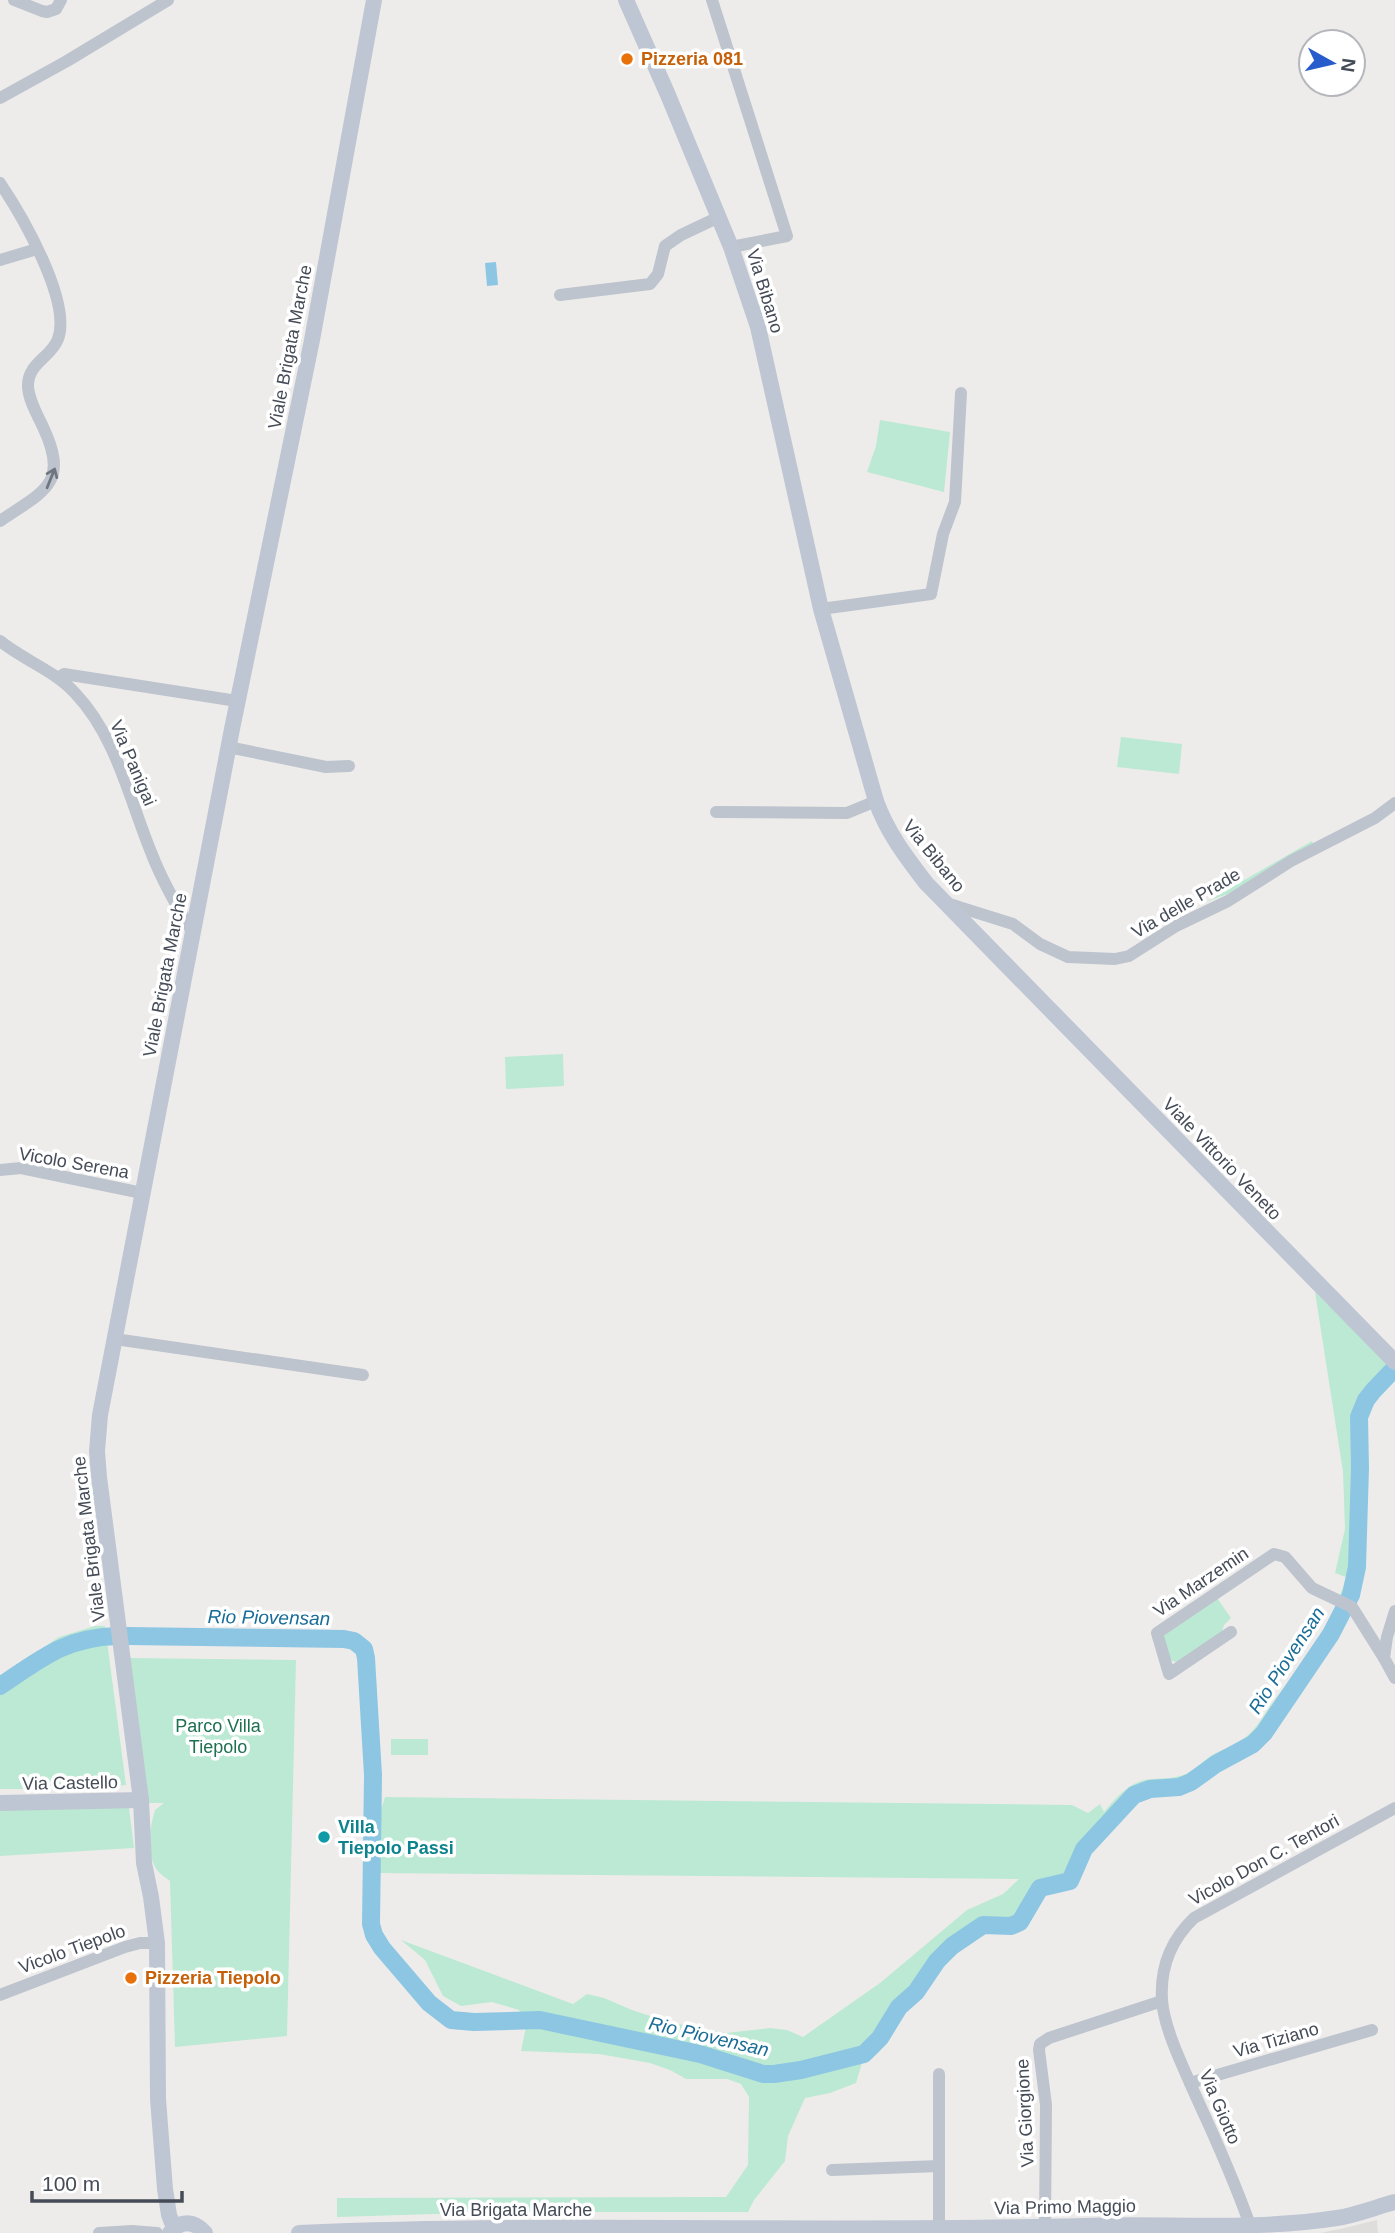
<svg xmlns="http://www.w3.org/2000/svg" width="1395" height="2233" viewBox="0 0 1395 2233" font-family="Arial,sans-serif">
	<rect width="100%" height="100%" fill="#eeeceb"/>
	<path fill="#dfdddc" d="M1377,2220L1378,2233H1320L1340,2229Z"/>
	<g fill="#bce9d3">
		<path d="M880,420L950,432L944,492L867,472L876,446Z"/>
		<path d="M1121,737L1182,744L1179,774L1117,767Z"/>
		<path d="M1312,841L1314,845L1257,883L1206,902Z"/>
		<path d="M563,1054L564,1086L506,1089L505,1057Z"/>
		<path d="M1315,1292L1395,1369V1377L1374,1400L1366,1418L1368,1467L1365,1563L1358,1597L1338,1636L1299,1697L1270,1737L1257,1750L1219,1770L1196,1788L1180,1794L1152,1796L1137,1801L1091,1851L1081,1877L1074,1887L1063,1891L1045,1893C1019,1924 1039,1937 985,1931L957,1951L943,1964L930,1986L897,2022L879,2052L869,2060L862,2063L856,2083L830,2093L805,2098L788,2136L785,2161L754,2200L748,2212H500L337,2217V2198L726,2197L748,2165L749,2097L741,2084L727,2079H686L670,2070L650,2063L599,2054L521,2051L526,2027L519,2010L492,2002L461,2006L443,1996L425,1960L401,1940L573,2004L587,1994L604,1998L632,2010L669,2022L726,2033L770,2028L787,2030L803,2037L880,1983L967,1910L1003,1894L1019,1879L376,1873L379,1816L385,1797L1072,1805L1088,1813L1100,1804L1104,1812C1117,1797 1129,1781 1151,1779C1164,1778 1176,1779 1188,1773C1196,1769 1202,1762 1209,1757C1221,1749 1236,1746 1247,1736C1258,1727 1264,1714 1273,1702C1300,1667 1335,1620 1346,1577L1335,1573L1345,1529L1343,1472Z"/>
		<path d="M1217,1598L1231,1618L1224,1625L1221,1635L1176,1662L1170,1660L1163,1636Z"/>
		<path d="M95,1626H105L126,1785L91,1789H0V1677L59,1637Z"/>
		<path d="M129,1658L296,1660L287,2036L175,2047L170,1881C166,1878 160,1874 157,1870C145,1853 150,1827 155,1810L164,1803H149Z"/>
		<rect x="391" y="1739" width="37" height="16"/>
		<path d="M128,1800L134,1848L0,1856V1804Z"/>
	</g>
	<path fill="#8dc6e3" d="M496,262L498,285L487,286L485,263Z"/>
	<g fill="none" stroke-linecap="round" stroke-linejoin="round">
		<g stroke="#8dc6e3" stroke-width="18">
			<path d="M127,1636L344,1639L354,1641L364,1649L366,1658L373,1775L371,1924L374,1935L382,1948L429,2003L451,2020L474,2022L540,2020L700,2054L763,2074H774L801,2070L864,2054L880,2038L899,2007L916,1992L937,1961L952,1946L983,1925L1011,1926L1020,1922L1040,1888L1070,1881L1084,1849L1134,1795L1150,1789L1179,1787L1191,1782L1216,1764L1253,1744L1264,1733L1331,1634L1351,1595L1357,1567L1360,1468L1359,1417L1366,1400L1373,1391L1395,1368"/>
			<path d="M0,1686C41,1659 64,1638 116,1636"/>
		</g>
		<g stroke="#bdc4cd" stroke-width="12">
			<path d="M14,0L42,11L47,12L56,9L61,0"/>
			<path d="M712,0L787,236L731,247"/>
			<path d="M0,98L67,61L168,0"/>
			<path d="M0,183C21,214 72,301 58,339C51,358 27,363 28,387C29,401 37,414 43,427C70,484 44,491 0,521"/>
			<path d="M0,260L37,249"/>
			<path d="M560,295L650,284L658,274L665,246L681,235L719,217"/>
			<path d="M821,609L931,594L943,534L955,502L961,393"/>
			<path d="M0,641C23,660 54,670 75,693C116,736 129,798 151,852C162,881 177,907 193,933"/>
			<path d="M61,676L64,674L237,701"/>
			<path d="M228,747L326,767L349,766"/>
			<path d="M716,812L847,813L876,801"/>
			<path d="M946,903L1013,924L1040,944L1068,957L1115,959L1129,956L1176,926L1228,901L1291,861L1375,818L1395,803"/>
			<path d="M0,1170L21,1168L142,1193"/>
			<path d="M115,1339L363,1375"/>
			<path d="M1395,1611L1387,1637L1384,1658L1395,1678"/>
			<path d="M1231,1632L1169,1674L1157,1633L1274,1554L1285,1557L1312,1588L1352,1607L1384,1658"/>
			<path d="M0,1995L125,1947L140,1943H157"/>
			<path d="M939,2074V2228"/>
			<path d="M1190,2083L1372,2030"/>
			<path d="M832,2170L939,2166"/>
			<path d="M1250,2225C1235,2183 1217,2142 1198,2101C1186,2073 1164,2030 1162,2000C1160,1968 1171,1940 1194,1918L1395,1808"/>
			<path d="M1045,2227L1046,2105L1039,2050L1040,2044L1049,2038L1162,2001"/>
			<path d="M99,2233L132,2231L157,2233"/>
		</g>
		<g stroke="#bfc6d3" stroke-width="16">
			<path d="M626,0L668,95L731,247L758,327L821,609L876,801C887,832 906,857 926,883L1395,1362"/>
			<path d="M0,1803L141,1800"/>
			<path d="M174,2228L169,2215L165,2189L158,2099L157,1943L151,1897L144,1863L141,1800L99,1477L97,1451L100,1415L232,729L312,340L374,0"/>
			<path d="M170,2233C180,2220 194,2220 205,2233"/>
			<path d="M299,2233C560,2222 822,2233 1083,2226C1167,2223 1253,2231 1337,2218C1356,2215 1376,2207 1395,2202"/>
		</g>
	</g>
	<defs><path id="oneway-shaft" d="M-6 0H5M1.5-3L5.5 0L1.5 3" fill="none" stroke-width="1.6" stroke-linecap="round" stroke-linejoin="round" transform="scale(1.75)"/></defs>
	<use stroke="#6f7680" href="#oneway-shaft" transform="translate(51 478) rotate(-68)"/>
	<g fill="#e8710a" stroke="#fff" stroke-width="2.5">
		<circle cx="627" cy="59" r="7"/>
		<circle cx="131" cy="1978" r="7"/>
	</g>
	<circle fill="#0f9aa8" stroke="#fff" stroke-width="2.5" cx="324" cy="1837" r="7"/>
	<g text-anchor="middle" stroke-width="7" stroke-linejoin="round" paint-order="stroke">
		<g font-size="18" font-weight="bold" fill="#c56008" stroke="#fff" text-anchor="start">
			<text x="641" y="65">Pizzeria 081</text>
			<text x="145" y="1984">Pizzeria Tiepolo</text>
		</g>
		<g font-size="18" fill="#454c57" stroke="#fff">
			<text transform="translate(765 291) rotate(73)" y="6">Via Bibano</text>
			<text transform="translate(290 347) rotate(-79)" y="6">Viale Brigata Marche</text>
			<text transform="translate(133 763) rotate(67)" y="6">Via Panigai</text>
			<text transform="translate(934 856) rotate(51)" y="6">Via Bibano</text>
			<text transform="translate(1186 903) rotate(-30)" y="6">Via delle Prade</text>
			<text transform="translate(165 975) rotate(-79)" y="6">Viale Brigata Marche</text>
			<text transform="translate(1222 1159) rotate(46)" y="6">Viale Vittorio Veneto</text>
			<text transform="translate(74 1163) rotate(10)" y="6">Vicolo Serena</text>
			<text transform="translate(89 1539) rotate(-97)" y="6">Viale Brigata Marche</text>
			<text transform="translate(1201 1582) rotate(-34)" y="6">Via Marzemin</text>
			<text transform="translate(70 1783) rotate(-1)" y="6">Via Castello</text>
			<text transform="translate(1264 1860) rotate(-29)" y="6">Vicolo Don C. Tentori</text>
			<text transform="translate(72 1949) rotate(-20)" y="6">Vicolo Tiepolo</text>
			<text transform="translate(1276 2040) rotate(-16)" y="6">Via Tiziano</text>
			<text transform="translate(1220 2107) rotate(67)" y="6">Via Giotto</text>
			<text transform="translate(1025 2113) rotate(-93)" y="6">Via Giorgione</text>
			<text transform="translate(1065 2207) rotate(-1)" y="6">Via Primo Maggio</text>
			<text x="516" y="2216">Via Brigata Marche</text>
		</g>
		<g font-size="18" fill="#1e7052" stroke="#fff">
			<text x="218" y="1732">Parco Villa<tspan x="218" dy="21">Tiepolo</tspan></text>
		</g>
		<g font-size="18" font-weight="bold" fill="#0d838f" stroke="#fff" text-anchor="start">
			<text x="338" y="1833">Villa<tspan x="338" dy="21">Tiepolo Passi</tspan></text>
		</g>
		<g font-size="19" font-style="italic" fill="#186c97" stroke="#fff">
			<text transform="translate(269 1617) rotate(1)" y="7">Rio Piovensan</text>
			<text transform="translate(1286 1660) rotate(-57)" y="7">Rio Piovensan</text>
			<text transform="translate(709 2036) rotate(13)" y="7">Rio Piovensan</text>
		</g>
	</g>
	<g transform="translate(1332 63) rotate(98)"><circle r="33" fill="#ffffff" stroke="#b5b7bc" stroke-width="2"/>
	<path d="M0-5L12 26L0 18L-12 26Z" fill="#285bcb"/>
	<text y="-10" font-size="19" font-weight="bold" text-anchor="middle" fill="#454c57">N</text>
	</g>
	<path d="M32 2191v10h150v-10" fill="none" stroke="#454c57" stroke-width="3.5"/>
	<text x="42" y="2191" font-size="21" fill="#454c57" stroke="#ffffff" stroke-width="5" paint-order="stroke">100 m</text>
</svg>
